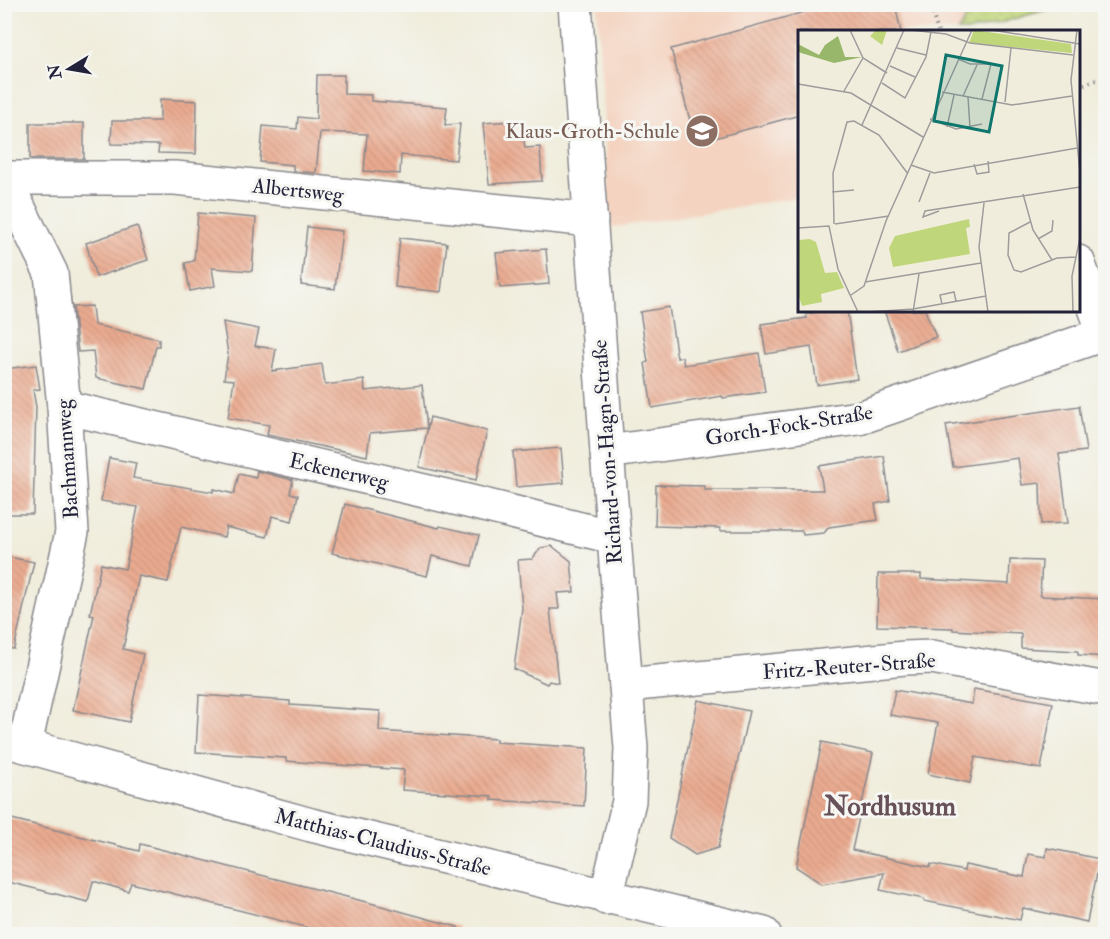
<svg xmlns="http://www.w3.org/2000/svg" width="1110" height="939" viewBox="0 0 1110 939" font-family="'IM FELL Double Pica',serif">
	<defs>
		<pattern id="green-dots" width="8" height="8" patternUnits="userSpaceOnUse" patternTransform="scale(1.5)"><rect width="8" height="8" fill="#c0d67a"/><path d="M2 2h.1M6 6h.1" fill="none" stroke="#a5b76a" stroke-width="1.8" stroke-linecap="round"/></pattern>
		<pattern id="building-back-hatch" width="6" height="6" patternUnits="userSpaceOnUse" patternTransform="scale(1.5)"><rect width="6" height="6" fill="#eaab90"/><path d="M-1 5l2 2M0 0l6 6M5-1l2 2" fill="none" stroke="#c8937d"/></pattern>
	</defs>
	<rect width="100%" height="100%" fill="#f6f6f2"/>
	<filter id="ink" filterUnits="userSpaceOnUse"><feTurbulence type="fractalNoise" baseFrequency=".0167" numOctaves="2"/><feDisplacementMap in="SourceGraphic" scale="12" xChannelSelector="R" yChannelSelector="G"/><feConvolveMatrix kernelMatrix="1 2 1 2 8 2 1 2 1" color-interpolation-filters="sRGB"/></filter>
	<filter id="wash" filterUnits="userSpaceOnUse"><feTurbulence type="fractalNoise" baseFrequency=".008" numOctaves="4" result="noise"/><feDisplacementMap in="SourceGraphic" scale="24" xChannelSelector="R" yChannelSelector="G"/><feGaussianBlur stdDeviation="1.35" result="paint"/><feColorMatrix in="noise" values="0 0 0 0 0 0 0 0 0 0 0 0 0 0 0 0 0 1.4 0 .05"/><feComposite in="paint" operator="in"/></filter>
	<g filter="url(#wash)">
		<rect width="100%" height="100%" fill="#f0eddc"/>
		<path fill="#f4d3c0" d="M597,5H1063L971,31L800,32L799,197L610,228Z"/>
		<path fill="url(#green-dots)" stroke="#717c5a" stroke-width="1.5" d="M974,5V4L1063,5L971,31H958Z"/>
		<g id="blocks">
			<g fill="url(#building-back-hatch)">
				<path d="M807,4H895L901,32H800V115L696,143L671,49L808,11Z"/>
				<path d="M317,75H344V94L371,95V101L447,107L445,125L460,124L456,160L401,155L400,174L364,171L367,134L320,132L316,173L293,171V165L260,162L263,126L297,129L298,117L316,119Z"/>
				<path d="M160,99L197,101L196,154L158,153L159,145L111,144L112,121H160Z"/>
				<path d="M513,121L514,134L523,133L525,148L540,147L542,181L489,184L483,123Z"/>
				<rect x="30" y="123" width="54" height="36"/>
				<path d="M198,213L256,218L252,271L212,268L215,286L190,291L185,263L194,261Z"/>
				<path d="M137,226L148,260L96,277L86,243Z"/>
				<path d="M307,227L342,231L335,289L301,285Z"/>
				<path d="M400,238L447,243L441,292L395,287Z"/>
				<path d="M546,249L549,284L500,288L496,253Z"/>
				<path d="M92,306L94,325L159,339V346H156L146,389L96,378L93,351L78,352L73,307Z"/>
				<path d="M669,307L677,358L682,357L684,365L759,353L765,392L723,398L722,396L652,408L645,363L648,362L640,312Z"/>
				<path d="M827,310H847L857,379L817,385L811,347L766,354L761,324L807,318L806,314Z"/>
				<path d="M884,310H925L936,337L898,351Z"/>
				<path d="M223,322L259,329L255,346L276,349L272,371L322,364L325,385L364,380L365,391L422,385L427,428L370,433L367,456L267,435L269,425L228,418L234,380L224,379L228,354Z"/>
				<path d="M36,365L40,389L33,390L36,407L33,514H5L8,423L4,394V369Z"/>
				<path d="M1079,406L1086,451L1059,454L1068,523L1041,524L1040,483L1022,485L1018,458L953,467L946,425Z"/>
				<path d="M430,417L487,431L476,480L419,467Z"/>
				<path d="M561,448L564,483L516,487L513,452Z"/>
				<path d="M884,456L890,501L875,504L878,520L829,527L824,533L803,535L802,531H720V528L655,526L656,485L705,486V490H823L819,466Z"/>
				<path d="M109,458L136,463L133,478L213,492L214,489L234,494L239,474L256,478L257,471L293,480L290,493L298,495L292,521L272,516L267,537L226,527L224,537L181,527L168,582L139,576L123,649L143,654L129,722L73,710L94,615L90,614L101,564L125,569L138,507L101,501Z"/>
				<path d="M345,504L439,528L440,526L479,535L472,566L432,556L427,576L332,553Z"/>
				<path d="M552,546L571,561L574,592L557,593L559,609H550L558,683L549,681L547,684L514,669L522,608L518,560L532,559L541,548Z"/>
				<path d="M4,556L34,562L14,649L4,648Z"/>
				<path d="M1010,560L1042,561L1040,596L1106,599V657L1078,655V651L1021,648V634L953,630V628L877,626L878,574H921V579L1009,584Z"/>
				<path d="M974,689L1053,703L1041,769L975,757L970,783L928,774L938,723L890,715L895,690L972,704Z"/>
				<path d="M199,695L290,701V705L380,711L379,731L496,739V742L587,748L584,806L492,800V796L402,790L404,770L286,761V758L196,752Z"/>
				<path d="M698,700L749,711L718,848L695,855L669,838Z"/>
				<path d="M822,742L873,753L852,850L930,867L931,864L964,871L965,865L1024,877L1028,854L1046,857L1047,848L1100,859L1087,922L1023,908L1020,920L924,901V899L880,890L884,873L822,884L796,867Z"/>
				<path d="M4,817L139,851L140,844L378,905L458,927L457,934H333L131,883L128,891L93,881L88,902L4,881Z"/>
			</g>
		</g>
	</g>
	<g filter="url(#ink)">
		<use href="#blocks" fill-opacity="0" stroke="#89888c" stroke-width="1.5"/>
		<g fill="none" stroke-linecap="round" stroke-linejoin="round">
			<defs>
				<g id="street">
					<path d="M575,4L607,452L631,748L629,801L606,898"/>
					<path d="M1078,262L1106,338"/>
					<path d="M64,407L463,500L613,537"/>
					<path d="M607,452L859,418L1104,334"/>
					<path d="M626,685L905,658L932,657L1106,689"/>
					<path d="M25,745L72,532L64,407L51,273L4,178H175L591,220"/>
				</g>
				<path id="secondary" d="M4,740L311,825L764,934"/>
			</defs>
			<use href="#street" stroke="#89888c" stroke-width="36"/>
			<use href="#secondary" stroke="#89888c" stroke-width="36"/>
			<g stroke="#89888c" stroke-width="4" stroke-dasharray="1.5 4.5" stroke-linecap="butt">
				<path d="M936,4L931,9L938,32"/>
				<path d="M1078,86L1106,77"/>
			</g>
			<use href="#street" stroke="#fff" stroke-width="33"/>
			<use href="#secondary" stroke="#fff" stroke-width="33"/>
		</g>
	</g>
	<defs>
		<symbol id="school-disc" viewBox="-11 -11 22 22"><circle r="9.5" fill="#8d6e63" stroke="#f6f6f2"/><path d="M0-5L7-2L0 1L-7-2ZM-4 1L0 2.5L4 1V4Q0 6-4 4Z" fill="#fff"/></symbol>
	</defs>
	<g fill-rule="evenodd">
		<use href="#school-disc" x="683" y="112" width="38" height="38"/>
	</g>
	<g text-anchor="middle" stroke-width="6" stroke-linejoin="round" paint-order="stroke">
		<g font-size="21" fill="#785e54" stroke="#f6f6f2" text-anchor="end">
			<text x="679" y="138">Klaus-Groth-Schule</text>
		</g>
		<g font-size="21" fill="#22223b" stroke="#f6f6f2">
			<text transform="translate(298 190) rotate(6)" y="7">Albertsweg</text>
			<text transform="translate(789 425) rotate(-9)" y="7">Gorch-Fock-Straße</text>
			<text transform="translate(607 452) rotate(-94)" y="7">Richard-von-Hagn-Straße</text>
			<text transform="translate(67 459) rotate(-94)" y="7">Bachmannweg</text>
			<text transform="translate(339 471) rotate(13)" y="7">Eckenerweg</text>
			<text transform="translate(849 666) rotate(-4)" y="7">Fritz-Reuter-Straße</text>
			<text transform="translate(383 842) rotate(14)" y="7">Matthias-Claudius-Straße</text>
		</g>
		<g font-size="27" font-weight="bold" fill="#685259" stroke="#f6f6f2">
			<text x="890" y="815">Nordhusum</text>
		</g>
	</g>
	<g transform="translate(798 30)">
		<rect width="282" height="282" fill="#f0eddc"/>
		<path d="M78,0H89L84,15L72,6ZM176,0L273,14L274,23L171,13ZM171,189L172,197L168,198L172,224L95,237L91,218L97,206ZM12,209L18,212L27,243L39,242L46,258L23,264L24,272L4,276L0,264V210Z" fill="#c0d67a"/>
		<path d="M40,6L47,27H64L36,33L0,22V14L21,25L27,15Z" fill="#98b76a"/>
		<path d="M13,218L23,245L4,251L0,222Z" fill="#c0d67a"/>
		<path fill="none" stroke="#9e9c9c" stroke-width="1.5" d="M52,0L65,28L89,43M113,0L148,4L172,13L275,25M194,0L282,14M279,0L273,50L282,143M99,18L128,25M160,29L172,34H193L184,69M92,36L117,47M84,53L107,68L128,27L133,2M0,54L53,63L125,107M46,61L65,28M144,62L214,75L274,66M165,66L179,35M170,67L172,98M207,72L213,18M132,89L158,99L184,94M64,95L106,0M149,97L156,65M176,134L179,144L191,142L190,131M113,135L136,143L279,118M34,162L56,160M225,164L235,200L254,230M121,172L132,143M186,173L181,217L190,282M141,181L125,187L127,181L282,157M232,192L211,203L210,225L216,240L223,242L259,228L278,227M36,194L35,143L49,92L56,91L81,105L110,144M37,194L91,186M0,198L31,196L40,239L60,282M240,209L254,201L255,190M67,252L183,233M53,265L66,256L88,191L174,0M144,274L142,265L156,262L158,271M70,282L115,279L188,266M115,282L121,244M275,282L274,246L282,208"/>
		<path fill="#0f766e" fill-opacity="0.15" stroke="#0f766e" stroke-width="3" d="M148,25L204,36L191,102L136,91Z"/>
		<rect width="282" height="282" fill="none" stroke="#22223b" stroke-width="3"/>
	</g>
	<rect width="1110" height="939" fill="none" stroke="#f6f6f2" stroke-width="24"/>
	<g transform="translate(69 69) rotate(259)" stroke="#f6f6f2" stroke-width="4.5" paint-order="stroke">
	<path d="M0-4.5L10 22L0 15L-10 22Z" fill="#22223b"/>
	<text y="-9" font-size="16" font-weight="bold" text-anchor="middle" fill="#22223b">N</text>
	</g>
</svg>
